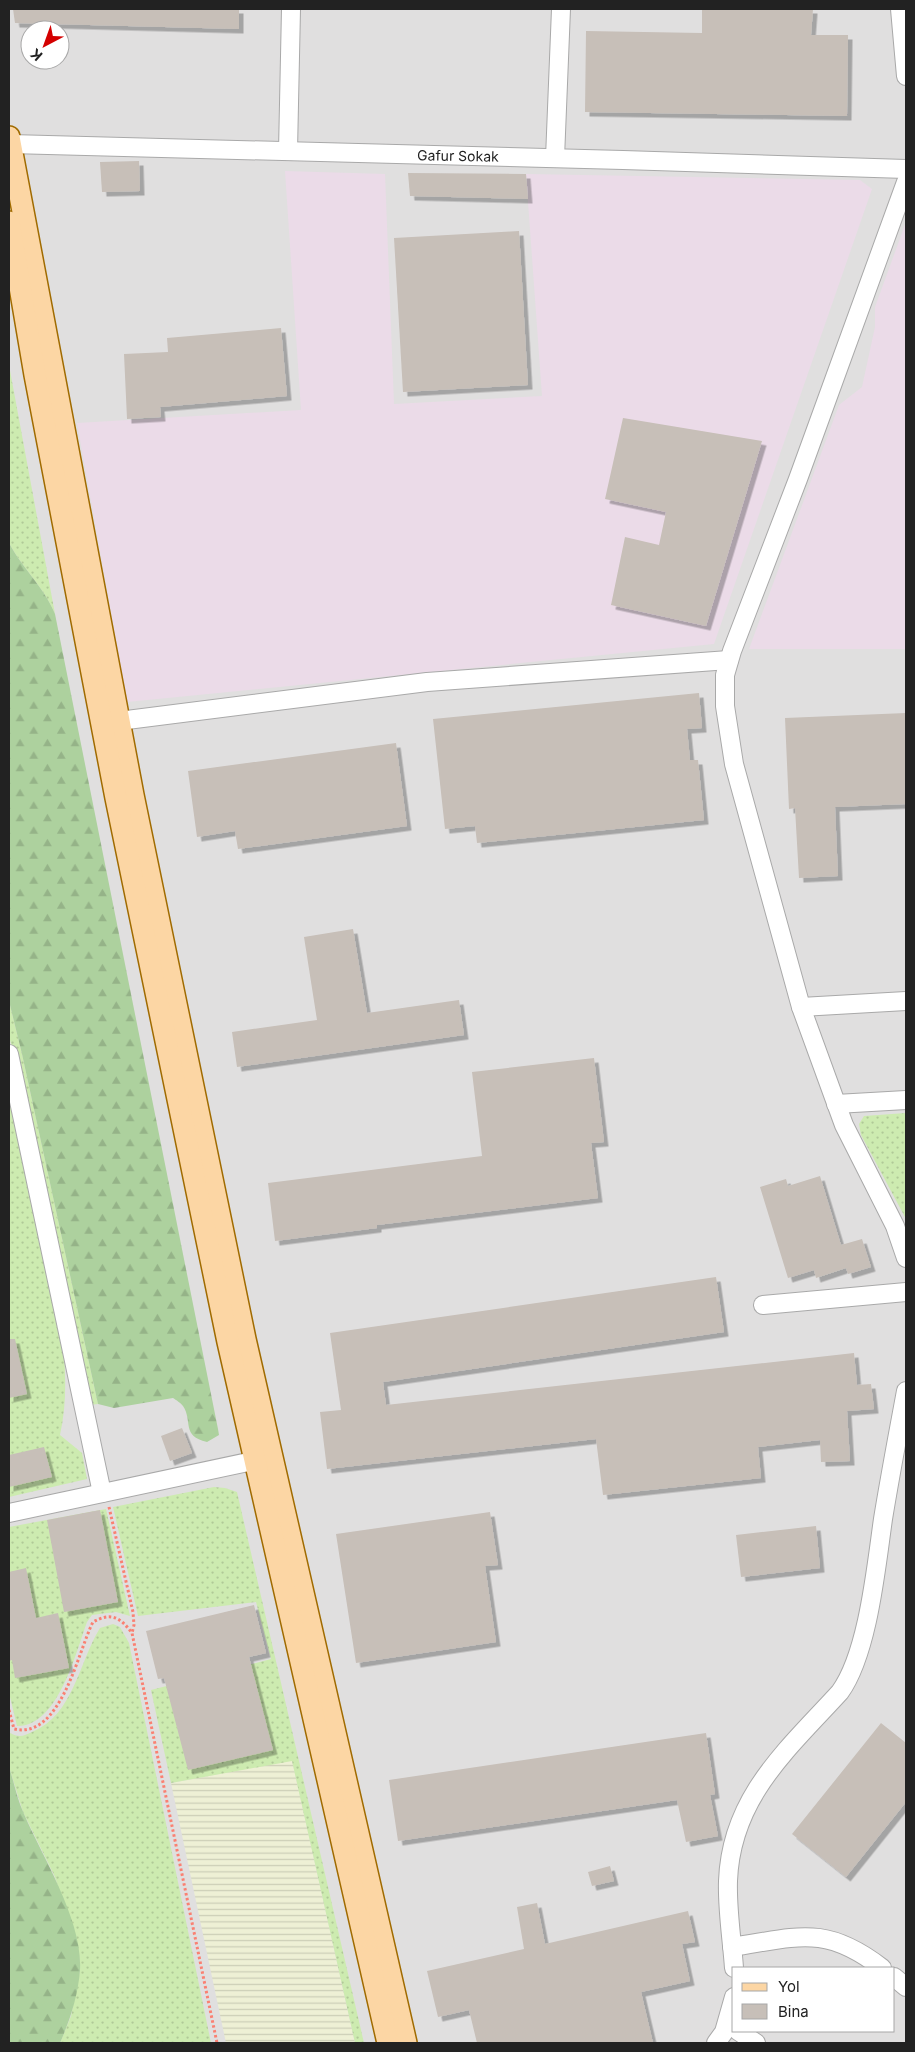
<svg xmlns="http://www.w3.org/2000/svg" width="915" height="2052" viewBox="0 0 915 2052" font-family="Inter,sans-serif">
	<defs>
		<pattern id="farmland-rules" width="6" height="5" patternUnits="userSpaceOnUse" patternTransform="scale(1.25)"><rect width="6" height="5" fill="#eef0d5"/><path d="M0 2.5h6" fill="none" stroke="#ccceb7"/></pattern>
		<pattern id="grass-dots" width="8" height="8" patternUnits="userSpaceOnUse" patternTransform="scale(1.25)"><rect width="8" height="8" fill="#cdebb0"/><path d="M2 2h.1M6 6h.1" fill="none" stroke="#b0c997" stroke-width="1.8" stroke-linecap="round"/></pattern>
		<pattern id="forest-firs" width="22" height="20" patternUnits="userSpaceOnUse" patternTransform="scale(1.25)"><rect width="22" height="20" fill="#add19e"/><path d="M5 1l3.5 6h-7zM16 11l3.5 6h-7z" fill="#95b388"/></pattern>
		<filter id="shadow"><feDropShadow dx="4.5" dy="4.5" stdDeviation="0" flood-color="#0004"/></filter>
	</defs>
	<rect width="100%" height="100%" fill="#f2efe9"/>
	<path fill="#e0dfdf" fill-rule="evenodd" d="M9,9H906V2043H9ZM30,30H60V60H30ZM734,1968H894V2031H734Z"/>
	<g fill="#ebdbe8">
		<path d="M285,171L385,174L394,404L542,396L526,174L860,180L872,189L714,644L127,702L77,423L301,410Z"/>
		<path d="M906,222V649H749L839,405L862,387L875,327V307Z"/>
	</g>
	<path fill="url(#farmland-rules)" d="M292,1760L355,2043H226L171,1783Z"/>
	<g fill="url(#grass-dots)">
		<path d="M9,365L55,614C44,587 22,568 9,543Z"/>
		<path d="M9,1001L22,1054L98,1404L90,1405L20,1080L9,1036Z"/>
		<path d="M9,1083L64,1355C66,1383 66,1408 60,1435L82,1453L87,1479L9,1497Z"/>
		<path d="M906,1113V1219L861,1135L859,1124L864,1116Z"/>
		<path d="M214,1487L225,1488L237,1492L364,2043H355L292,1761L171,1783L151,1690L271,1659L256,1602L138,1616L113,1507Z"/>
		<path d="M106,1509L130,1616L116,1612L92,1615L87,1622C76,1652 58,1727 17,1726L9,1693V1527Z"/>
		<path d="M113,1624L120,1627L129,1643L211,2043H60L71,2016L80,1970L79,1954L55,1877L23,1812L9,1767V1727L10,1733C19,1738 24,1736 32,1732C73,1716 79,1662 100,1628Z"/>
	</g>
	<g fill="url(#forest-firs)">
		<path d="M9,543C22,568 44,587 55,614L218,1429L219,1435L207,1442C181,1436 193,1421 183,1406C181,1403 176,1400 173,1398L114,1408L98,1404L22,1054L9,1001Z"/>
		<path d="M9,1767C14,1782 17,1799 24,1814C43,1858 83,1921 80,1970C78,1996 70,2020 60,2043H9Z"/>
	</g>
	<g fill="#c7bfb8" filter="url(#shadow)">
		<path d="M13,9H239V29L15,23Z"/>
		<path d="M702,9H813L811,35H848L847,116L585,112L586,31L702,33Z"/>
		<path d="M139,161L140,191L102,192L100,162Z"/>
		<path d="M408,173L526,174L528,199L410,196Z"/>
		<path d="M519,231L528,385L403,392L394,238Z"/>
		<path d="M281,328L287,396L160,407L161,417L127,419L124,354L168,352L167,338Z"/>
		<path d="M623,418L762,441L706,626L611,605L625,537L659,545L666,512L605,499Z"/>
		<path d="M699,693L702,728L687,729L690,760H698L704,820L477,843L475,826L445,829L433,719Z"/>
		<path d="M906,713V804L835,807L838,876L799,878L795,808L789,809L785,718Z"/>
		<path d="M396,743L407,826L238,849L235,831L197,837L188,771Z"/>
		<path d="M353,929L367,1013L459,1000L464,1035L237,1067L232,1032L317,1020L304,937Z"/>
		<path d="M594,1058L604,1142L591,1143L598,1198L377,1225V1228L275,1241L268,1183L482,1156L472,1072Z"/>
		<path d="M820,1176L841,1245L862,1239L871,1267L848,1274L846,1268L816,1278L814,1270L788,1278L760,1187L786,1179L788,1186Z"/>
		<path d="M716,1277L724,1332L383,1382L386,1405L854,1353L857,1385L871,1384L874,1409L847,1411L850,1461L821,1462L820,1440L758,1447L761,1478L603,1495L596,1439L327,1469L320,1412L341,1410L330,1333Z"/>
		<path d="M9,1339H15L27,1394L9,1398Z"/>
		<path d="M182,1428L192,1453L170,1461L161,1436Z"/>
		<path d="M44,1447L52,1477L9,1487V1455Z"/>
		<path d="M100,1510L118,1602L64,1612L47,1520Z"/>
		<path d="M490,1512L498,1565L485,1566L496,1642L356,1663L336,1534Z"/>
		<path d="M816,1526L820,1568L741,1577L736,1535Z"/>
		<path d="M26,1568L36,1618L58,1613L69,1668L15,1678L12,1660L9,1661V1572Z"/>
		<path d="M254,1605L266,1653L249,1657L273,1750L188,1770L164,1678L158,1679L146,1631Z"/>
		<path d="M881,1723L906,1743V1802L846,1877L792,1834Z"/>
		<path d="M706,1733L715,1794L710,1795L718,1836L686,1842L677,1800L398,1841L389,1780Z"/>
		<path d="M610,1866L614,1881L592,1886L588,1872Z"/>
		<path d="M537,1903L545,1944L688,1911L695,1942L682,1944L690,1981L641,1992L653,2043H477L469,2010L438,2017L427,1971L524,1949L517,1907Z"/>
	</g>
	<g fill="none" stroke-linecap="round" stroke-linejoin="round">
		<defs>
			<g id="minor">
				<path d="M900,9L906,76"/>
				<path d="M10,144L623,160L906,169"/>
				<path d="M288,151L291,9"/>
				<path d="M555,158L561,9"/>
				<path d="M906,182L798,479L732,651L725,675V706L734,764L801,1007L844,1125L895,1226L906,1258"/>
				<path d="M119,721L427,682L729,660"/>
				<path d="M801,1007L906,1001"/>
				<path d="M9,1054L102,1493"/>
				<path d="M836,1104L906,1100"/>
				<path d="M763,1305L906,1292"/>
				<path d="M9,1513L267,1458"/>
				<path d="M732,1947C798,1937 825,1924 882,1968"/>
				<path d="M734,1968C732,1939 727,1910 728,1881C731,1797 788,1749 840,1692C868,1653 876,1568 883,1519C890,1476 898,1434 906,1391"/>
				<path d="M894,1977L906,1987"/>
				<path d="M738,2031L756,2043"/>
				<path d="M716,2043L724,2032L734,1997"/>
			</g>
			<g id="major">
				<path d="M9,137L133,795L245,1339L406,2043"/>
				<path d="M9,222L35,375L116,798L228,1342L388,2043"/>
			</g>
		</defs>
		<use href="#minor" stroke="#a9a9a9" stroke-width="20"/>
		<use href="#major" stroke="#a06b00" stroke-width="24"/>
		<g stroke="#fa8072" stroke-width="3" stroke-dasharray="2.5 2.5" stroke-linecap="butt">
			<path d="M109,1507L133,1612L134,1625L132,1633"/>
			<path d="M9,1710L14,1729C61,1740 78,1651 93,1622C111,1612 120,1617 132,1633L217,2043"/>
		</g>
		<use href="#minor" stroke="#fff" stroke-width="18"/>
		<use href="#major" stroke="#fcd6a4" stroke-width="21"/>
	</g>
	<g text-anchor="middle" stroke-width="4" stroke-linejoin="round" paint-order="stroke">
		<g font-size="14" fill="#222" stroke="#fff">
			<text transform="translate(458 156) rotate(1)" y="5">Gafur Sokak</text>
		</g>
	</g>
	<rect width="915" height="2052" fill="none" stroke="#222222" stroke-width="20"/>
	<rect x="732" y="1967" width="162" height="65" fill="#ffffff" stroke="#a7a7a7"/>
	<rect x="742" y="1983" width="25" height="8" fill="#fcd6a4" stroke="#a7a7a7"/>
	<text x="778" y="1992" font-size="15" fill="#222222">Yol</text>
	<rect x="742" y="2004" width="25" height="15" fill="#c7bfb8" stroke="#a7a7a7"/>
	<text x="778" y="2017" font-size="15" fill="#222222">Bina</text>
	<g transform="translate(45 45) rotate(221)"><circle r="24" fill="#ffffff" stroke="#a7a7a7"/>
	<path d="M0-4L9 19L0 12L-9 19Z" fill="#d40000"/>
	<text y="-8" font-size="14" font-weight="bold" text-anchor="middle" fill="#222222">K</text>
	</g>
</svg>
